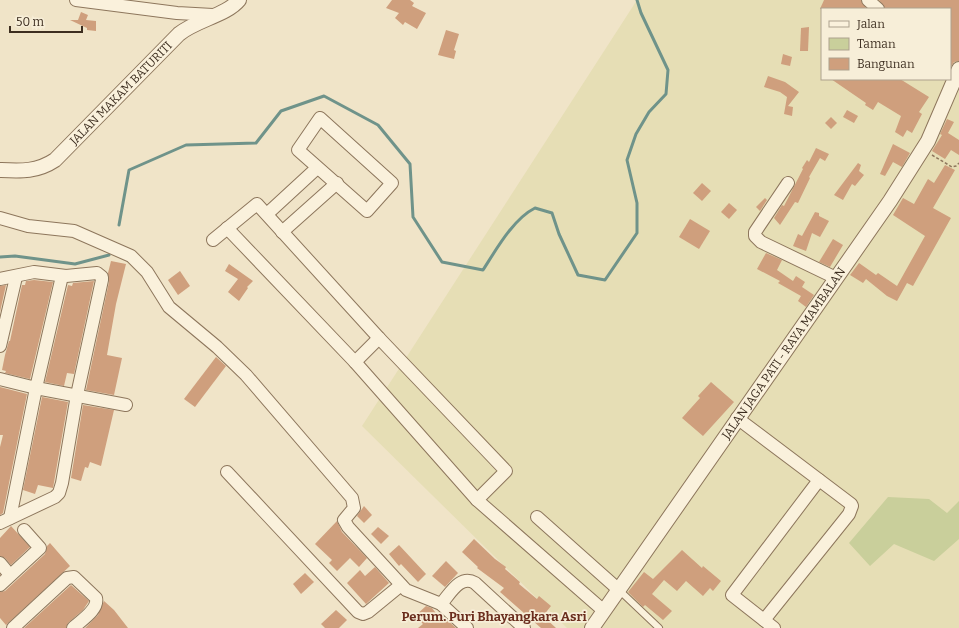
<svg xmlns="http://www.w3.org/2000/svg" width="959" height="628" viewBox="0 0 959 628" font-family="Bitter,serif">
	<rect width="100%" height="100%" fill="#f0e4c8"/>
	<path fill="#e6deb5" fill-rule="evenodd" d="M637,0H959V628H567L362,426ZM822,9H950V79H822Z"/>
	<path fill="#c9cf9b" d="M888,497L929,499L947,513L959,501V539L934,561L894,544L870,566L849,543Z"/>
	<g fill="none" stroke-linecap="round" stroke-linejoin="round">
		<g stroke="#6f938a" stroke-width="3">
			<path d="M119,225L129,170L186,145L256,143L281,111L324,96L378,125L410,164L413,217L442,262L483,270C496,250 513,219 535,208L552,213L559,234L578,275L605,280L637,233V203L627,160L636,134L649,112L666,94L668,70L641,13L637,0"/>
			<path d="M0,257L15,256L75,264L109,255"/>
		</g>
	</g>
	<g fill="#cf9f7d">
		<path d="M392,0H410L414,3L412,6L426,13L417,29L405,22L403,25L395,18L399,13L386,8Z"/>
		<path d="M824,0H861L866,8L820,9Z"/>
		<path d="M879,0H959V61L954,62L950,68V9H885Z"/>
		<path d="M81,12L88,15L86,20L96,21V31L87,30V28L70,20H78Z"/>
		<path d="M809,27L808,51H800L801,28Z"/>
		<path d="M446,30L459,34L454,50L456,51L454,59L438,55Z"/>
		<path d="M783,54L792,57L790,66L781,64Z"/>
		<path d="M768,76L785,82L799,92L788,106L793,107L792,116L784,114L787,97L780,92L764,87Z"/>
		<path d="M831,79H900L929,97L919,112L922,114L912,133L907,130L903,137L895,132L901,116L878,102L873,110L865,105L866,103Z"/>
		<path d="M847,110L858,116L854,123L843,117Z"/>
		<path d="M831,117L837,123L831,129L825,123Z"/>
		<path d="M947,119L954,122L948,133L959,140V155L951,150L945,159L932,151L942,135L940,134Z"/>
		<path d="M893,144L910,153L902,167L893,162L885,176L880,174Z"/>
		<path d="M816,148L829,154L825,161L820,158L809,177L810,178L798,203L795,202L780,225L774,218L782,205L784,206L803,169L802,168L807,160L809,162Z"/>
		<path d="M858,163L861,165L859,171L864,175L855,186L852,184L843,200L834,195Z"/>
		<path d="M945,165L955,170L933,208L951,218L913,286L907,283L897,301L887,296L866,279L863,283L850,275L859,263L876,275L878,273L897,286L925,236L893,215L903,198L914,204L928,179L934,183Z"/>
		<path d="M702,183L711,191L702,201L693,193Z"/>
		<path d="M765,198L767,200L760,211L756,207Z"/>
		<path d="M729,203L737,210L729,219L721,212Z"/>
		<path d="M815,212L819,213V216L829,221L820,237L812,233L806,251L793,246L798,234L802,236Z"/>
		<path d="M690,219L710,231L699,249L679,237Z"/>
		<path d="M833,239L843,245L830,267L819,262Z"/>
		<path d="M766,253L782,260L777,270L793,281L796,276L805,282L802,287L814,295L806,307L798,301L801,296L778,283L780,281L757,269Z"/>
		<path d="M111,261L126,264L116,304L107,355L122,358L114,395L86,390L109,282L108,273Z"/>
		<path d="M229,264L253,281L247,287L248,288L239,301L228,292L238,279L225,271Z"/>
		<path d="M180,271L190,286L178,295L168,280Z"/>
		<path d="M34,280L53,282L30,379L5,373L6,371L2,370L5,355L9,341H10L22,285H25L26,281Z"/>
		<path d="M94,281L74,374L67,373L64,386L45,382L68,285L72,286L73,283Z"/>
		<path d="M6,285L0,312V286Z"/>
		<path d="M216,357L226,366L195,407L184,399Z"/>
		<path d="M711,382L734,402L703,436L682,418L700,398L698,396Z"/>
		<path d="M0,387L27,394L3,513L0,515V447L3,435H0Z"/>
		<path d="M42,397L68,402L53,488L38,485L35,494L23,490Z"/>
		<path d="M83,405L114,410L101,466L90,462L88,468L85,467L81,481L71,478Z"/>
		<path d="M364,506L372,515L364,523L357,516Z"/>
		<path d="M337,521L342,532L367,558L359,567L350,558L337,571L329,563L332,560L315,544Z"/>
		<path d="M11,526L30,547L11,565L5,558L0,556V538Z"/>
		<path d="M378,527L389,536L381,544L371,534Z"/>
		<path d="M474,539L495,559L506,567L505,569L520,582L519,584L537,599L539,596L551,606L543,616L556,628H541L500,592L504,588L477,568L478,567L462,552Z"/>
		<path d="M50,543L70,566L6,625L0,618V592L5,591L45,554L47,546Z"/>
		<path d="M399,545L426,574L418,582L401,564L399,566L389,554Z"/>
		<path d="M682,550L702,568L703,566L721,581L713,591L710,588L703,596L686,581L677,591L664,580L652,594L672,611L663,620L645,605L643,607L628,592L644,572L653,579Z"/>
		<path d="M446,561L458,573L445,587L432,576Z"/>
		<path d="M375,567L389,583L366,604L347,583L360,570L365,576Z"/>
		<path d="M305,573L314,582L301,594L293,584Z"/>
		<path d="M71,585L89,601L83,610L68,623L66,628H24Z"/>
		<path d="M104,601L114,610L128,628H85L98,615Z"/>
		<path d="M426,606L432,608L442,621L445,618L456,628H418L423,624L415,616Z"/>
		<path d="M336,610L347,620L339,628H325L321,624Z"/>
	</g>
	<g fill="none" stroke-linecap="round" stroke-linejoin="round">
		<defs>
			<path id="service" d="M619,590L659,628"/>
			<g id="minor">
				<path d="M76,0L177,13L213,15"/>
				<path d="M868,0L878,9"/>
				<path d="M320,118L392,183L367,211L298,150Z"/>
				<path d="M788,183L755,232V236L761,242L836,278"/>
				<path d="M267,214L317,168"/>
				<path d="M0,218L28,226L74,231L131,256L147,272L169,307L217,347L246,375L352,498L354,508L344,520L348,527L406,590L441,604L467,628"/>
				<path d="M227,228L355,362L477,500L604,611"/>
				<path d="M282,232L337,183"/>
				<path d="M213,240L257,204L379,338L506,471L477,500"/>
				<path d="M0,279L34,272L66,276L97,273L102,277V280L77,395L62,483L59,493L55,497L0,523"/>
				<path d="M0,346L16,277"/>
				<path d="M355,362L379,338"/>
				<path d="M0,379L36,388L62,276"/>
				<path d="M737,418L851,504L852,506L849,514L764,620"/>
				<path d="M227,472L358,612L363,614L368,612L401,585"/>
				<path d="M537,517L619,590"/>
				<path d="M10,518L36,388L126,405"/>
				<path d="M0,563L10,575"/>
				<path d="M0,585L40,548L24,530"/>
				<path d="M441,604C450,594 460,574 475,583L524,628"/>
				<path d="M13,628L67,578L74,577L96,598C99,610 80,621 73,628"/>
				<path d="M774,628L732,595L819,480"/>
			</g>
			<g id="tertiary">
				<path id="s1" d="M0,170C21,171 37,172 55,160L179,34C196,20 227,15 239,0"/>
				<path id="s2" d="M592,628L890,201L928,141L959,69"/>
			</g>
		</defs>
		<use href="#service" stroke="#8d765c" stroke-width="8"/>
		<use href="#minor" stroke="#8d765c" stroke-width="14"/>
		<use href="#tertiary" stroke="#8d765c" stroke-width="16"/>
		<path stroke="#8d765c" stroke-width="1.5" stroke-dasharray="3 2" stroke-linecap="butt" d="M932,155L952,167L956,166L959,163"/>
		<use href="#service" stroke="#faf1dc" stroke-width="6"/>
		<use href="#minor" stroke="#faf1dc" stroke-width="12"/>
		<use href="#tertiary" stroke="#faf1dc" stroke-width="14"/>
	</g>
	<g text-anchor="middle" stroke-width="3.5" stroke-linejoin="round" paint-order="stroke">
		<g font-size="12" fill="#3d2e20" stroke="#f7eed8">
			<text dy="4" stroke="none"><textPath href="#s1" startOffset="151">JALAN MAKAM BATURITI</textPath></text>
			<text dy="4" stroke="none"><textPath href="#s2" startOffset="335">JALAN JAGA PATI - RAYA MAMBALAN</textPath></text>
		</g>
		<g font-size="13" font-weight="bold" fill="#6b2e1e" stroke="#f7eed8">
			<text x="494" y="621">Perum. Puri Bhayangkara Asri</text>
		</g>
	</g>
	<rect x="821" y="8" width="130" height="72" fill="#f7eed8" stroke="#ada18e"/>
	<rect x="829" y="21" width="20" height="6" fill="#faf1dc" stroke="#ada18e"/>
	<text x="857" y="28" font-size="12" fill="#3d2e20">Jalan</text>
	<rect x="829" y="38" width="20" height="12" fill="#c9cf9b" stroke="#ada18e"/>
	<text x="857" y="48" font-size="12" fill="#3d2e20">Taman</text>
	<rect x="829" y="58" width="20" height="12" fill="#cf9f7d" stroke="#ada18e"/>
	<text x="857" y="68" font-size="12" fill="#3d2e20">Bangunan</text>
	<path d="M10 26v6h72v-6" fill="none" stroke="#3d2e20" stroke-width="2"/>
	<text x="16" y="26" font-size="12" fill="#3d2e20" stroke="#f7eed8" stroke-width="3" paint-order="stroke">50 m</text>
</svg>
